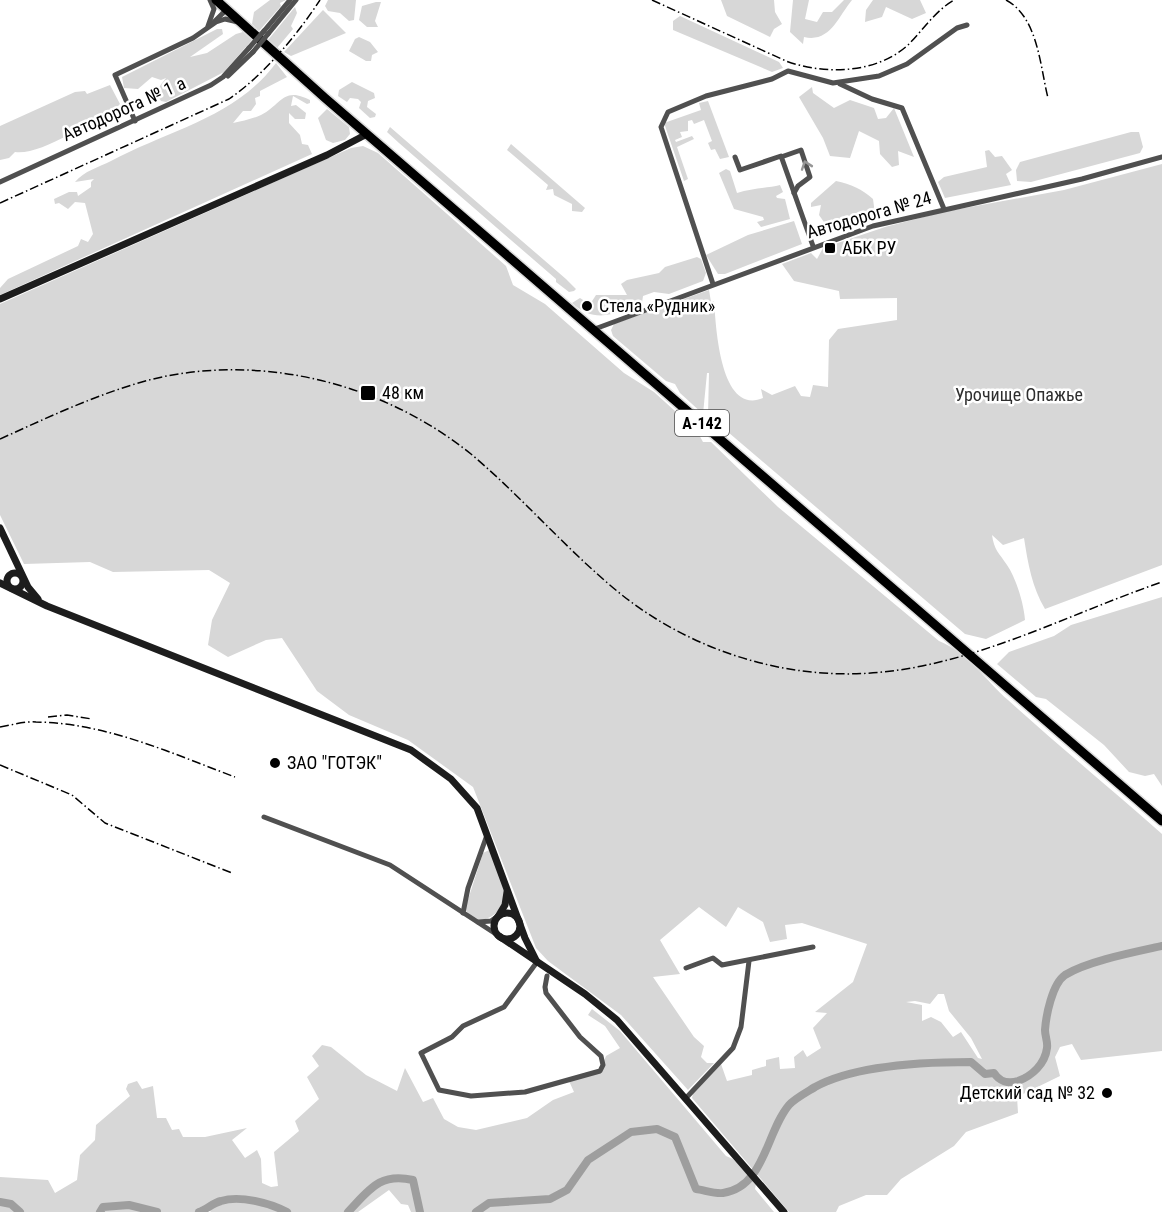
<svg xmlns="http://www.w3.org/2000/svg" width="1162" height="1212" viewBox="0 0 1162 1212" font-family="'Roboto Condensed',sans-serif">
	<rect width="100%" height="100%" fill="#fff"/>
	<g fill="#d7d7d7" fill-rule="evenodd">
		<path d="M270,0H286L280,3L281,6L259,31L252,24L254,12Z"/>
		<path d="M328,0H356L354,20L349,21L340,13L328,11L325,6Z"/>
		<path d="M721,0H774L775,12L782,24L774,29L770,37L727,16Z"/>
		<path d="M793,0H809L805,19L817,22L823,12H832L844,0H852C838,17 830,43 804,37L803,44L790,32Z"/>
		<path d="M873,0H920L926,13L912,19L886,7L882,17L865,22L866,10Z"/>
		<path d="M376,2H381L375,21L378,27H367L359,20L362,6Z"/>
		<path d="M295,7L297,13L291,26L293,29L277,48H272L267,44L268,40Z"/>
		<path d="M323,10L346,33L291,56L284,52Z"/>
		<path d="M680,16L779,62L783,68L772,72L673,30V21Z"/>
		<path d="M217,29H222L223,34L190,57L207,53L236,34L243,32L252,40L224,72L166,102L161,101C154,91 160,86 166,78L161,80L152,77L138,89L124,88L122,77Z"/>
		<path d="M359,37L370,42L378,52L372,55L371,61H366L349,51L355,39Z"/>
		<path d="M276,63L287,77L260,91V96L255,98L256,104L251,111H243L233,123C242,121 252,119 261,115C282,104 283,86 310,100V103L307,104L293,96L291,106L296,105L306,113L305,119H295L289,113V123L300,135L302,144L308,145L312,154L0,295V288L8,279L78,246L81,239L88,242L93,234L85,203L75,202L68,209L59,203L55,204L54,199L69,192H77L78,196L91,187V182L94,179L75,182C84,171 99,167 111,161C169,130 235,118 276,63Z"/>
		<path d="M352,82L374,93L375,98L368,101L367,107L376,114L375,117L370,118L359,108L361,102L358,99L350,98L347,102L338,96L339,90Z"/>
		<path d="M110,85L120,104L115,109C92,121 40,156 15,152L9,158L0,160V126L75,92L85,91L87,94Z"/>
		<path d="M812,87L813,93L834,108L850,100L874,108L878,119L886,118L894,108L914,157L898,151L899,165L892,167L880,154L879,141L859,131L850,158L830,156L823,138L799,97Z"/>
		<path d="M708,101L729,157L720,159L715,149L711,150L708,143L712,141L704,120L694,124L692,120L688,121V131L680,132L682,137L675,140L676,142L692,136L694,139L677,147L688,179L684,181L664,123L701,110L699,103Z"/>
		<path d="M327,109L349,127L350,134L345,140L333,143L326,140L318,118Z"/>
		<path d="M390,127L566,279L576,289L574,291L569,292L556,282V279L399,143L387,132Z"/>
		<path d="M1131,132H1139L1143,147L1140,153L1031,182L1017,181L1016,170L1020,162Z"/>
		<path d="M511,144L585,208L582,212L572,211V204L554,195L553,189L546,190L548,185L507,150Z"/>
		<path d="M363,146L378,153L506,266L513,285L545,304L624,373L654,392L697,431L703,442H711L778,507L939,641C969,653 985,680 1008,700C1059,746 1111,789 1162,834V1051L1081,1060L1072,1044L1060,1047L1055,1057L1060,1076L1017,1097L1018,1113L966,1132L954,1146L901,1179L887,1195H866L839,1206L836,1212H789L692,1098L693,1094L721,1064L727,1081L752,1075V1070L766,1066V1060L779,1057L780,1069L795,1068L794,1057L803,1050L807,1057L821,1048L813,1028L827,1013L815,1012L853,982L867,944L802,923L785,925L787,939L770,942L763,922L738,907L726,927L699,907L660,940L680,974L653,977L694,1037L704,1046L701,1057L707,1063H714L688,1090L621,1015L548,961L536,948L473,787L408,740L349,715L317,691L282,638L266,640L228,657L208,645L212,620L230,583L209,570L113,572L90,562L24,564L0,515V304L351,148ZM938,994H944L949,1011L971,1038L982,1059L978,1058L961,1032L953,1037L941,1022L931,1017L922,1021V1005L906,1002L915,1001L930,1004Z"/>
		<path d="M989,150L995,157L1002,156L1012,170L1006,174L1011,185L945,198L938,182L944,177L987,167L985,151Z"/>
		<path d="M1162,164V565L1045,609C1032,587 1028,564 1024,538L1003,545L992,535C994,550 999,553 1007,565C1016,578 1024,604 1025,620L986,639L965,634L708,415L709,373H707L703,414L680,393L675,384L666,381L613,336L611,330L614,324L709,290L711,302L714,301C716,327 720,416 763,398L761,389L772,395L795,386L801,396L810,397L813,385L828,387L829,340L838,329L897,320V298L840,299L839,291L794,281L782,264L811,253L817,259L823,248L885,227L943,212L1064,190Z"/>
		<path d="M726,169L730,171L737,193C753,188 769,188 780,185L783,192L776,196L777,198L785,199L790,219L761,227L757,222L764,220L763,217L734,209L719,173Z"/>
		<path d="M836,181C851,184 862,189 873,199L875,214L845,221L838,226L840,230H826V225L819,215L821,205L811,207V203Z"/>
		<path d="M794,221L802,244L725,274H718L706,255L748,235Z"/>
		<path d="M697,257L701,259L706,273L703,281L669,294L654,292L643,296L642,303C616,313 596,325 572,303L580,298L586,302L583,306L587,309L596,295H627L621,284L627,280L659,273L665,267Z"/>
		<path d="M1162,597V786L1154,774L1145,776L1129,772L1104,745L1046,699L1036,697L997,664L1009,652L1054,636L1071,625Z"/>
		<path d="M489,850C495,863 507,881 505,895C503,916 477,930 465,909L483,853Z"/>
		<path d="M592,1009L620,1031L726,1156L733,1159L756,1184L755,1189L774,1212H411L408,1205L401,1204L389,1190L358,1212H211L204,1206L198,1208L200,1212H0V1177L48,1180L55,1193L77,1180L80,1155L95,1140L96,1125L130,1096L126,1089L128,1084L137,1081L142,1089L153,1086L157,1118H166L172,1130L179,1129L183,1137H205L247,1128L232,1140L245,1158L257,1150L261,1159L262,1183L271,1187L278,1186L274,1152L299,1131L295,1121L319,1099L307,1077L319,1066L312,1056L322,1045L331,1047L366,1075L397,1091L405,1068L423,1102L433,1098L444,1119L458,1127L476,1130L527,1118L553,1100L574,1092L569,1081L600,1071L606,1056L620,1048L605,1026L588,1015Z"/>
	</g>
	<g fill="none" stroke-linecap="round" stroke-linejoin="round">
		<g stroke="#9e9e9e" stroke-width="8">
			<path d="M0,1202L11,1204L20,1212"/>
			<path d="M100,1212L103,1207L129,1205L157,1212"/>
			<path d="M199,1212C207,1209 213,1203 221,1201C240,1195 270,1203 287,1212"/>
			<path d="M348,1212C369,1190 380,1172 413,1180L420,1212"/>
			<path d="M476,1212L489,1203L550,1199L567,1190L588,1160L631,1132L657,1129L675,1137L696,1189C704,1190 715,1194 723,1193C765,1187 766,1132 789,1105C794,1099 807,1092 815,1087C855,1065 926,1062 971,1062L985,1074L994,1073C999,1081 1008,1084 1018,1081C1032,1076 1045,1064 1047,1048C1048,1042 1045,1036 1045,1030C1046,1016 1052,984 1065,975C1088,961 1135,952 1162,946"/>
		</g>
		<defs>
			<path id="highway" d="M216,0L325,98L1162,821"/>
		</defs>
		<use href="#highway" stroke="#dbdbdb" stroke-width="12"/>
		<g stroke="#505050" stroke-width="5">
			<path d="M213,23L227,9"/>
			<path d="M208,26L214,9L210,0"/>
			<path d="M264,31L290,0"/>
			<path d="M268,34L296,0"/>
			<path d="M228,76L253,52"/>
			<path d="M840,84L872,99L902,108L944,209"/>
			<path d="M135,121L115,75L193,38L216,22L225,19L238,22"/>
			<path d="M735,157L740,170L781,156L813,246"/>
			<path d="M781,157L801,150L810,177L798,186L794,193"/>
			<path d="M0,182L211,85L223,77L249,48"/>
			<path d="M713,284L661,127L668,112L706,96L772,79L788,71L833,83L879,76L907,64L957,28L967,25"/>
			<path d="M592,330L873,226L1082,179L1162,157"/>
			<path d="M264,817L390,865L499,936"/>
			<path d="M463,913L468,888L487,835"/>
			<path d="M478,922L491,921L498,916"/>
			<path d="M537,962L504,1007L463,1026L452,1037L421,1053L439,1090L471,1096L525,1092L600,1071L603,1065L601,1056L580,1037L546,993L545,987L547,976"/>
			<path d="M686,968L713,958L722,965L813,947"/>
			<path d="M686,1098L733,1048L741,1027L749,961"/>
		</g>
		<g stroke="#1d1d1d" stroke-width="7">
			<path d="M0,299L327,155L367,134"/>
			<path d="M0,528L28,587L38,599"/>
			<circle cx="15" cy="581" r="8"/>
			<path d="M0,583L47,606L411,750L451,779L477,808L525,938L537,962"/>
			<circle cx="507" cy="926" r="13"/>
			<path d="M499,915L505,905L507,892"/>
			<path d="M499,936L585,994L617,1020L784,1212"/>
		</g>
		<use href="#highway" stroke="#000" stroke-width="9"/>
		<g stroke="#000" stroke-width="1.5" stroke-dasharray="9 3 1.5 3" stroke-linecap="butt">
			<path d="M652,0L786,61C824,75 876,74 908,45C923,30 935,11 954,0"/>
			<path d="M1006,0C1038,17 1040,66 1048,98"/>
			<path d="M0,203L229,99C264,75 297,35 320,0"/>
			<path d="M0,439C49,417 97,394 149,380C260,352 383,383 471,454C522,497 565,548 617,591C674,638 749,668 823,673C945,682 1051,620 1162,582"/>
			<path d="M48,717L67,715L92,719"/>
			<path d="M0,727C12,725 25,721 36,722C106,723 171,753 235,777"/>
			<path d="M0,765L72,795L105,823L232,873"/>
		</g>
		<g stroke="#505050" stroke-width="5">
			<path d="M249,48L264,31"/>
			<path d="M253,52L268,34"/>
		</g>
	</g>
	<defs><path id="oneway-chevron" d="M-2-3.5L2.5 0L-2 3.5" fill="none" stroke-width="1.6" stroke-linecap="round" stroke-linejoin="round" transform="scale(1.5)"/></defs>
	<use stroke="#969696" href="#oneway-chevron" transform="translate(806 165) rotate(-109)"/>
	<g fill="#000" stroke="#fff" stroke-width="2">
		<rect x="824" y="242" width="12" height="12" rx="3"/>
		<circle cx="587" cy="306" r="6"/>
		<rect x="360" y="385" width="16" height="16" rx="3"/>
		<circle cx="275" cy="763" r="6"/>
		<circle cx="1107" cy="1093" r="6"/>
	</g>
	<g text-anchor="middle" stroke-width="5" stroke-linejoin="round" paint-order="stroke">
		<rect fill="#fff" stroke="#4c4c4c" stroke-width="1.5" x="675" y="410" width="54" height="26" rx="4.5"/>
		<g font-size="16" font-weight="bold" fill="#000">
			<text x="702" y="429">А-142</text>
		</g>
		<g font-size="18" fill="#000" stroke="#fff">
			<text transform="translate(124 109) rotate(-24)" y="6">Автодорога № 1 а</text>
			<text transform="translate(869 215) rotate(-16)" y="6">Автодорога № 24</text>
		</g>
		<g font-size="18" fill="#000" stroke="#fff" text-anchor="start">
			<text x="842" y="254">АБК РУ</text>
			<text x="599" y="312">Стела «Рудник»</text>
			<text x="382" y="399">48 км</text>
			<text x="287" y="769">ЗАО "ГОТЭК"</text>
			<text x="1095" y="1099" text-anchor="end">Детский сад № 32</text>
		</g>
		<g font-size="18" fill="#2e2e2e" stroke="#fff">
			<text x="1019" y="401">Урочище Опажье</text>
		</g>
	</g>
</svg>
